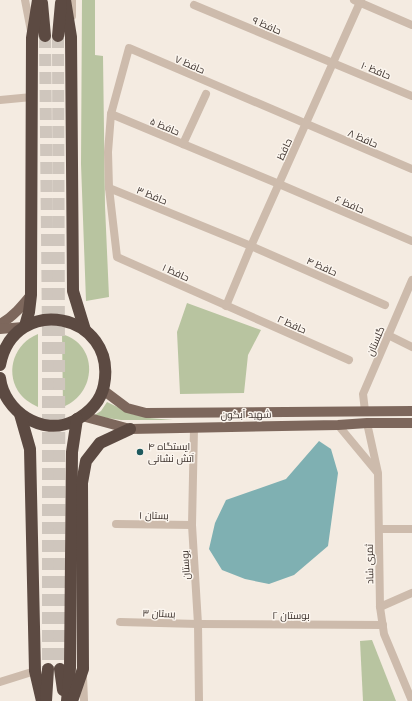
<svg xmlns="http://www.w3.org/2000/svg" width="412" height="701" viewBox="0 0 412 701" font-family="Quicksand,Cairo,sans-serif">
	<rect width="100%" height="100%" fill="#f4ebe1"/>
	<g fill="#b8c4a0">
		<path d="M82,0H95V55L103,56L105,206L109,297L86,301L81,164Z"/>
		<path d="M187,303L261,330L248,355L244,393L180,394L177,332Z"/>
		<path d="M38,334V407C30,403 23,399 18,391C5,370 15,343 38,334Z"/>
		<path d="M62,334C99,345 97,393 63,407Z"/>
		<path d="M107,402L132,414L149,418L173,420H121L93,416L101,411Z"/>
		<path d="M372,640L396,701H363L360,641Z"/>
	</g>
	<path fill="#7fb0b2" d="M319,441L331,449L338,473L328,546L294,575L269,584L245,579L222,570L209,549L215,523L226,500L286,479Z"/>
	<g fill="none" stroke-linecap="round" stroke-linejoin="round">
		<g stroke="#cfc6bd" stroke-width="12" stroke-dasharray="12 6" stroke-linecap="butt">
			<path d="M45,36L48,333V669"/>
			<path d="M58,36L60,669"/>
		</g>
		<g stroke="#cdbbac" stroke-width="8">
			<path d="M25,0L31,31"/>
			<path d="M354,0L412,25"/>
			<path d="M194,5L412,96"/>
			<path d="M72,16V0"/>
			<path d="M0,100L32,97"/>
			<path d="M111,114L129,48L412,169"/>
			<path d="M183,144L206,94"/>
			<path d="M109,188L108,152L111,114L279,184L412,241"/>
			<path d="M226,306L251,246L361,0"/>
			<path d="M388,335L412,347"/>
			<path d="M349,360L117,257L109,188L251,246L385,305"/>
			<path d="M365,411L363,394L412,280"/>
			<path d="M367,423L378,473L380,607L384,634L412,701"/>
			<path d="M338,425L377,472"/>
			<path d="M194,428L192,525L198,624L199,701"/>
			<path d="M116,524L192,525"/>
			<path d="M379,529H412"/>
			<path d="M380,607L412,593"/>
			<path d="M120,622L198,624L383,625"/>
			<path d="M83,676L84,701"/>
			<path d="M0,682L35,671"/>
		</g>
		<g stroke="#7d675c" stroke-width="10">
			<path d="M0,324C13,317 22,306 31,295"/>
			<path d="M0,329L23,327"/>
			<path d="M103,390L127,408L146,413L412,411"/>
			<path d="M82,416L130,429L338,425L367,423H412"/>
		</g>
		<g stroke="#5c4a42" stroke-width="12">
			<path d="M65,0L71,37L73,291L85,330"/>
			<path d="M42,3L45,36"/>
			<path d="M58,36L61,3"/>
			<path d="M25,326L29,312L31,295L32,38L38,0"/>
			<path d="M0,365C14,292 118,313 104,385C101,401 89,413 74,421C42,437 4,411 0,378"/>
			<path d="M20,414L30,449L35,671L42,701"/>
			<path d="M60,669L63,690"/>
			<path d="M46,701L48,669"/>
			<path d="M67,701L70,668L72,452L77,419"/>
			<path d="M72,701L83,669L82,483L86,461L100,443L130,429"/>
		</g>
	</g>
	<circle fill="#1f5a5e" stroke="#fbf5ee" stroke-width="1.5" cx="140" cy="452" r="4"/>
	<g text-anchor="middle" stroke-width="3" stroke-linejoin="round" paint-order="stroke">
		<g font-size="10" fill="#3b302b" stroke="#fbf5ee">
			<text transform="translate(267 25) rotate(23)" y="4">حافظ ۹</text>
			<text transform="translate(190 64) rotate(23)" y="4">حافظ ۷</text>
			<text transform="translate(376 70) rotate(22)" y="4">حافظ ۱۰</text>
			<text transform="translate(165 126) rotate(23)" y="4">حافظ ۵</text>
			<text transform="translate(363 138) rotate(23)" y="4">حافظ ۸</text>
			<text transform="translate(284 149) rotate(-66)" y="4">حافظ</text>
			<text transform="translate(152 195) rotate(22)" y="4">حافظ ۳</text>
			<text transform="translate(350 204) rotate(23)" y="4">حافظ ۶</text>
			<text transform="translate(322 266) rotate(24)" y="4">حافظ ۴</text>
			<text transform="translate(176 272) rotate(24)" y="4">حافظ ۱</text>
			<text transform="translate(292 324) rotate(24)" y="4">حافظ ۲</text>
			<text transform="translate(375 341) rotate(-67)" y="4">گلستان</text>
			<text transform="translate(246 414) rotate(-1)" y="4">شهید آبگون</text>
			<text transform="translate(154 515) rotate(1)" y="4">بستان ۱</text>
			<text transform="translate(369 564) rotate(-91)" y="4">ثمری شاد</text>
			<text transform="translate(185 565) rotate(-93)" y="4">بوستان</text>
			<text transform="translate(159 613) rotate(2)" y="4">بستان ۳</text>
			<text x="291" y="619">بوستان ۲</text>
		</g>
		<g font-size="10" fill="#3b302b" stroke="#fbf5ee" text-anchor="start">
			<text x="148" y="450">ایستگاه ۴<tspan x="148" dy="12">آتش نشانی</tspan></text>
		</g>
	</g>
</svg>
